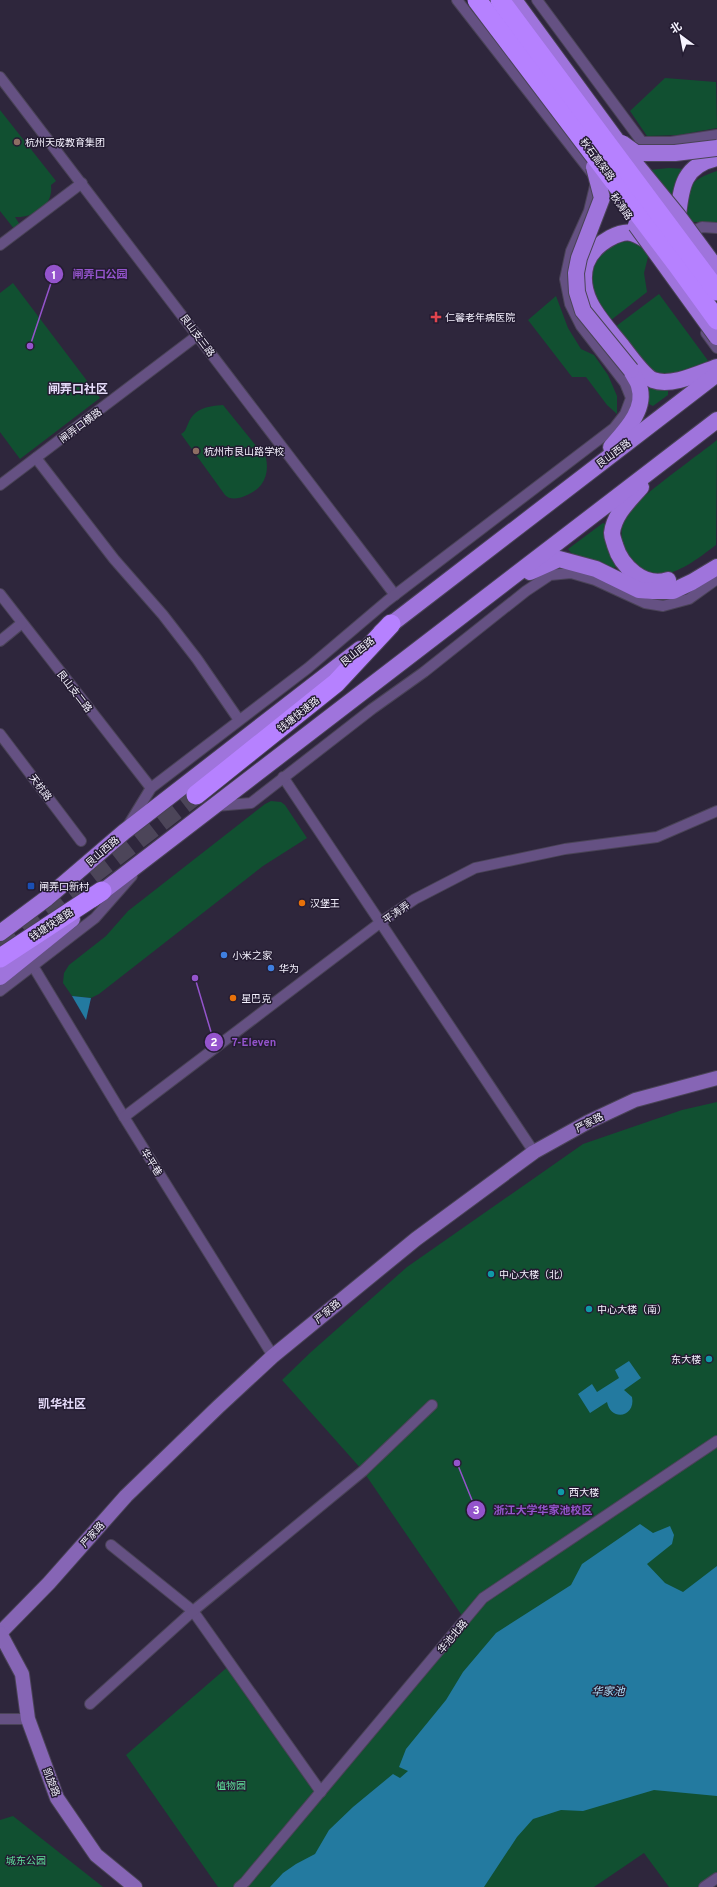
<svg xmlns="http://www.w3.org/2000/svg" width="717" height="1887" viewBox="0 0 717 1887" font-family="Overpass,'Noto Sans SC',sans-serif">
	<rect width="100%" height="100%" fill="#2e263c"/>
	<g fill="#115031">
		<path d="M665,78L716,82L717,128L678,135L647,136L630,111Z"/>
		<path d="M0,110L56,181L51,185C54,205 34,218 15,217L20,225L15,230L0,211Z"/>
		<path d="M669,168L687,169L675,185L671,202L650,170Z"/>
		<path d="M717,171V224L712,222H687C685,215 685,211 685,204C688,182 697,178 717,171Z"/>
		<path d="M619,241L637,242L650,249L644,273L647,292L606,324L592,307L590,271L602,252Z"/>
		<path d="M13,283L100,398L20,459L0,432V293Z"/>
		<path d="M659,294L709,362L692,373L667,376L651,370L615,327Z"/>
		<path d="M556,296L568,328L581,349L594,355L608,375L617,396V414L607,405L586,377H572L528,320Z"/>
		<path d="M649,384L668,390V395L653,406L647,403L646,387Z"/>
		<path d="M223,405L266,458C268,468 267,477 261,485C254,494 233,504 225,495L181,434C186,431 185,430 188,424C194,408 208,406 223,405Z"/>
		<path d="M717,440L716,545C688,566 653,595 627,553C620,542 620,528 626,515C632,502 701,453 717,440Z"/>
		<path d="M603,523L609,525C607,542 607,552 616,567L611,569L590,559L573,555L568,549Z"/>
		<path d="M271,801L281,802L285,805L307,838L263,866L99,994L91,998L72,996L63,983L64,973L69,965L106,936L128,911L265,804Z"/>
		<path d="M717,1102V1878L704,1887H669L644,1853L594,1887H239L310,1804L234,1887H218L126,1755L231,1664L321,1791L465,1620L363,1471L282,1380L311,1352L407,1267L583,1144L682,1110Z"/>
		<path d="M13,1816L103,1887H0V1820Z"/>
	</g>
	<g fill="#237aa0">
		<path d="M72,996L91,998L86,1020Z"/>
		<path d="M629,1361L641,1378L624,1390L632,1397C636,1417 611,1422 607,1402L590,1413L578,1394L592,1384L597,1392L619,1378L615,1370Z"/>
		<path d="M640,1524L653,1533L670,1526L674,1535L672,1544L647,1564L665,1583L683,1592L717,1566V1796L654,1790L583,1811L561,1810L533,1819L517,1837L484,1887H270L283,1873L296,1864L315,1854L329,1830L353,1807L393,1774L400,1778L408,1771L399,1767L406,1749L446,1700L463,1672L496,1633L571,1585L582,1564Z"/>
	</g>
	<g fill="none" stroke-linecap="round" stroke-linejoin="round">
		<path stroke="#4c4559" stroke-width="19" stroke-dasharray="19 10" stroke-linecap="butt" d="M0,946L196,795"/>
		<defs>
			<g id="street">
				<path d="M457,0L595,177"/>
				<path d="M537,0L642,142L643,147"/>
				<path d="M0,77L395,595"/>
				<path d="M628,153L642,142H671L717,135"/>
				<path d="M685,235L702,227L717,228"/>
				<path d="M0,245L82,183"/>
				<path d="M706,333L717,348"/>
				<path d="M36,458L114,559L163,615L197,659L239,720"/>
				<path d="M0,485L198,335"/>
				<path d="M0,594L151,788"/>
				<path d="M0,641L22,623"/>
				<path d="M0,734L81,841"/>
				<path d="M283,777L534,1152"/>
				<path d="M216,806L251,803L372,709L424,672L526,591L550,575L571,573L595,580L645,603L663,606L689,599L717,579"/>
				<path d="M129,824L151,788L308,668L387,601L614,428L625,414L631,398L625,383L581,326L570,304L565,279L571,251L589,211L596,182"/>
				<path d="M33,966L124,1117L273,1356"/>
				<path d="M0,991L95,918L132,876"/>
				<path d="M124,1117L381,922L415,899L475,868L565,849L657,837L717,811"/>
				<path d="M111,1545L193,1611L321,1792"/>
				<path d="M90,1704L193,1611L363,1471L432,1405"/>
				<path d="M0,1719H28"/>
				<path d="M239,1887L245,1882L483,1598L717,1441"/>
				<path d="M704,1887L717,1878"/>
			</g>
			<g id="secondary">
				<path d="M0,1633L49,1583L126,1496L218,1407L273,1356L416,1239L534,1152L588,1122L635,1100L717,1078"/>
				<path d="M0,1633L22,1674L28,1719L57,1798L96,1855L135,1887"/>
			</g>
			<g id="primary">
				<path d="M678,216C681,186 684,165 717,158"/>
				<path d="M646,240C631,231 626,230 610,238C599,244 590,253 586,264C576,297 603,322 622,346C628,354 644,376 653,380C671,387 700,373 717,367"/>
				<path d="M611,447C625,431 647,409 639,386C638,381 633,375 631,370"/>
				<path d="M641,487C630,500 614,514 612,533C612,537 614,541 615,545C621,566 644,588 668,580"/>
				<path d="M530,572L559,559L596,569L639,590L653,591H673L692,582L717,567"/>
				<path d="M381,632L717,374"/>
				<path d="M93,899L717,420"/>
				<path d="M0,933L47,898L124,832L360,649"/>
				<path d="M0,977L72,919"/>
			</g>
			<g id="highway">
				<path d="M196,795L336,683L391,624"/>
				<path d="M0,958L102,891"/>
			</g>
		</defs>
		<use href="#street" stroke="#4a4357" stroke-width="12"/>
		<use href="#secondary" stroke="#4a4357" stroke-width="16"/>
		<use href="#primary" stroke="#4a4357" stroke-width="18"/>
		<use href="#highway" stroke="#4a4357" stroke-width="21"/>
		<use href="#street" stroke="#655183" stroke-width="10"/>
		<use href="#secondary" stroke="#8665b5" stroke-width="14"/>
		<use href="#primary" stroke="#9f74dc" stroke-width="16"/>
		<use href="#highway" stroke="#b681ff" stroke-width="19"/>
		<defs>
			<g id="primary-bridge">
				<path d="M514,0L620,145L678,216L717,269"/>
				<path d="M622,143L636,153H675L717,148"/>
				<path d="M594,167L602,198L579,258L576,273L577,292L583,311L631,370"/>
				<path d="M636,225L717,337"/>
			</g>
			<g id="highway-bridge">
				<path d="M477,0L678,266L717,320"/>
				<path d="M500,0L717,291"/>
			</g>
		</defs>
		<use href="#primary-bridge" stroke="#4a4357" stroke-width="18" stroke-linecap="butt"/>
		<use href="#highway-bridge" stroke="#4a4357" stroke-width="21" stroke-linecap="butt"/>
		<use href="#primary-bridge" stroke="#9f74dc" stroke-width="16"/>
		<use href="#highway-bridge" stroke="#b681ff" stroke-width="19"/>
	</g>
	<g fill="#8d6e63" stroke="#241c32" stroke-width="1.5">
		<circle cx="17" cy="142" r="4"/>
		<circle cx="196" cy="451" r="4"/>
	</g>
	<path fill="#e0444e" stroke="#241c32" stroke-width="1.5" d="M434 311h4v4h4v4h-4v4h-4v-4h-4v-4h4z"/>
	<rect fill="#1a4fb4" stroke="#241c32" stroke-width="1.5" x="27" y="882" width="8" height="8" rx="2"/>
	<g fill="#e8710a" stroke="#241c32" stroke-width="1.5">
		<circle cx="302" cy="903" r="4"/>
		<circle cx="233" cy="998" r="4"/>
	</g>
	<g fill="#3f7fe0" stroke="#241c32" stroke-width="1.5">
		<circle cx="224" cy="955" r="4"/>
		<circle cx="271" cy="968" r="4"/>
	</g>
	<g fill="#0f9aa8" stroke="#241c32" stroke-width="1.5">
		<circle cx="491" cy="1274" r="4"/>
		<circle cx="589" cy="1309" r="4"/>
		<circle cx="709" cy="1359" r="4"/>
		<circle cx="561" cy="1492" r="4"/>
	</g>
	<g text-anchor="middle" stroke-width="3" stroke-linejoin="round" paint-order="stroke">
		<g font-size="10" fill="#f6f3ff" stroke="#241c32" text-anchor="start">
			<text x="25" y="146">杭州天成教育集团</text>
			<text x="445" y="321">仁馨老年病医院</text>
			<text x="204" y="455">杭州市艮山路学校</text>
			<text x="39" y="890">闸弄口新村</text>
			<text x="310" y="907">汉堡王</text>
			<text x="232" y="959">小米之家</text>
			<text x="279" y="972">华为</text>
			<text x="241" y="1002">星巴克</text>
			<text x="499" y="1278">中心大楼（北）</text>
			<text x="597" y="1313">中心大楼（南）</text>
			<text x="701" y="1363" text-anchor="end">东大楼</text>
			<text x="569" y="1496">西大楼</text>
		</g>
		<g font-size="10" fill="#f6f3ff" stroke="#241c32">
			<text transform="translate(598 159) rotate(53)" y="4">秋石高架路</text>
			<text transform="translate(622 206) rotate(55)" y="4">秋涛路</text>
			<text transform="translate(198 335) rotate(53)" y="4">艮山支三路</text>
			<text transform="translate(80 425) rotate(-37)" y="4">闸弄口横路</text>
			<text transform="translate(613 453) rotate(-37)" y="4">艮山西路</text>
			<text transform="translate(357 651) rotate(-38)" y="4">艮山西路</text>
			<text transform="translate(75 691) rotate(52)" y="4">艮山支二路</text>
			<text transform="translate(298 714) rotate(-39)" y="4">钱塘快速路</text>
			<text transform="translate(41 787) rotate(53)" y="4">天杭路</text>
			<text transform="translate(102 851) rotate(-41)" y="4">艮山西路</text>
			<text transform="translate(396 912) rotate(-35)" y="4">平涛弄</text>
			<text transform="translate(51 924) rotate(-33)" y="4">钱塘快速路</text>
			<text transform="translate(589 1122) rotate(-27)" y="4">严家路</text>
			<text transform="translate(152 1162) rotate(58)" y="4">华平巷</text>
			<text transform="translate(327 1311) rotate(-40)" y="4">严家路</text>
			<text transform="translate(92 1534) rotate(-48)" y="4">严家路</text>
			<text transform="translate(452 1636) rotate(-50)" y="4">华池北路</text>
			<text transform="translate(52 1782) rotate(69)" y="4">凯旋路</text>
		</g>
		<g font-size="10" fill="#5ee09a" stroke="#241c32">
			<text x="231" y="1789">植物园</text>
			<text x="26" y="1864">城东公园</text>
		</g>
		<g font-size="11" font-style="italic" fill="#b1e1fb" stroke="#241c32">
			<text x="608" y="1695">华家池</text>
		</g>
		<g font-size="12" font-weight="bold" fill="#e5dbf9" stroke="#241c32">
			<text x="78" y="393">闸弄口社区</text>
			<text x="62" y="1408">凯华社区</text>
		</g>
	</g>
	<path fill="none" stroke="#9454cc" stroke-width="1.5" d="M30 346L54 274M195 978L214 1042M457 1463L476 1510"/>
	<g fill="#9454cc" stroke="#241c32" stroke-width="1.5">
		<circle cx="30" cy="346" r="4"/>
		<circle cx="195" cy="978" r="4"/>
		<circle cx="457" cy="1463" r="4"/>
		<circle cx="54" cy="274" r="10"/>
		<circle cx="214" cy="1042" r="10"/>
		<circle cx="476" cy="1510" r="10"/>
	</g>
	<g font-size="12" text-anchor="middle" font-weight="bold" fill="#fff">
		<text x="54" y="279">1</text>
		<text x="214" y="1046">2</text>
		<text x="476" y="1514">3</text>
	</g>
	<g font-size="11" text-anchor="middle" font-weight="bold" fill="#9454cc" stroke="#241c32" stroke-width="3" stroke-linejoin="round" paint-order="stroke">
		<text x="100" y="278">闸弄口公园</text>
		<text x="254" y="1046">7-Eleven</text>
		<text x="543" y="1514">浙江大学华家池校区</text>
	</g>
	<g transform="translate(681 36) rotate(328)" stroke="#241c32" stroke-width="3" paint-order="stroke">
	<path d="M0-3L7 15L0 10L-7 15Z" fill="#f6f3ff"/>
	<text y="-6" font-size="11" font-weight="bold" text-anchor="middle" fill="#f6f3ff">北</text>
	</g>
</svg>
